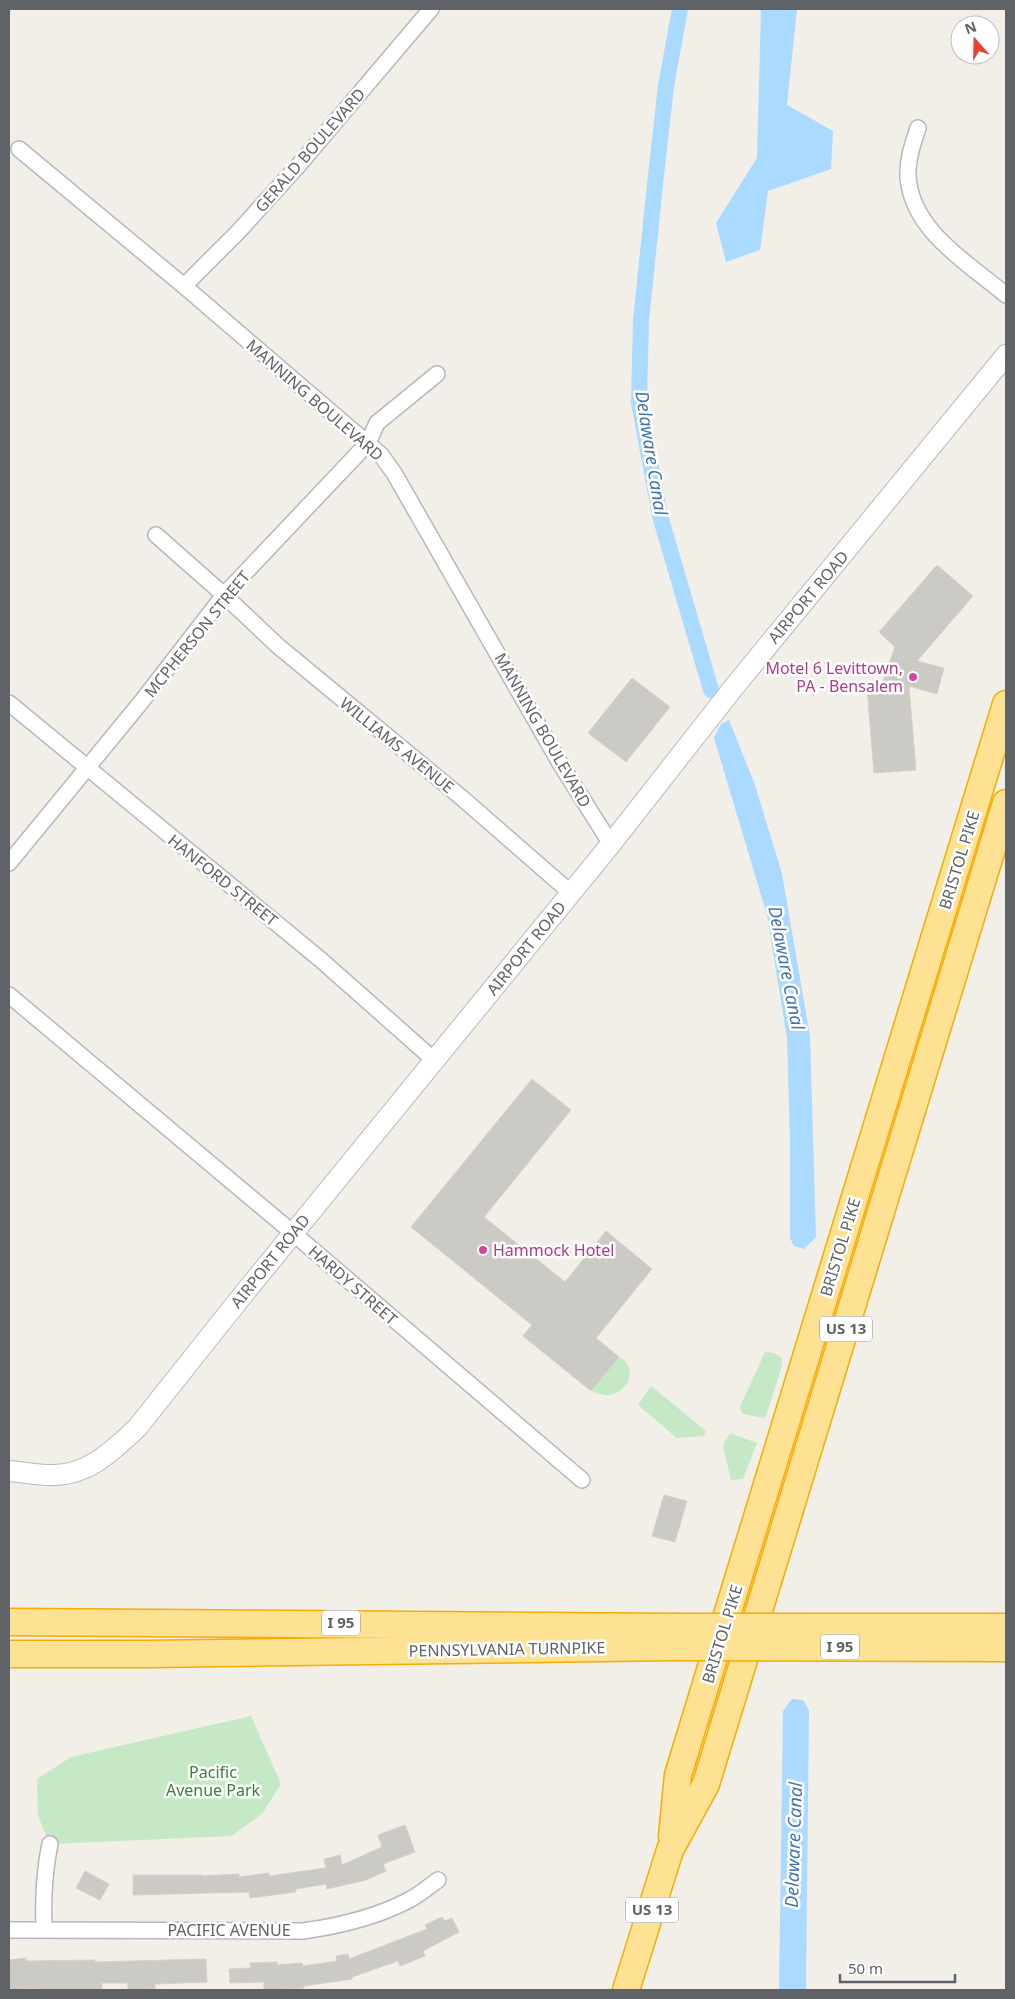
<svg xmlns="http://www.w3.org/2000/svg" width="1015" height="1999" viewBox="0 0 1015 1999" font-family="'Noto Sans',sans-serif">
	<rect width="100%" height="100%" fill="#f1efe8"/>
	<g fill="#c5e8c5">
		<path d="M765,1352L774,1353L782,1358V1366L765,1418L742,1414L740,1407Z"/>
		<path d="M619,1357C638,1367 630,1390 611,1395C605,1396 597,1393 591,1391Z"/>
		<path d="M651,1386L706,1431L704,1436L677,1438L638,1405Z"/>
		<path d="M730,1433L757,1443L743,1479L731,1480L723,1446Z"/>
		<path d="M251,1716L281,1784L262,1814L231,1836L50,1844L38,1816L37,1779L71,1757Z"/>
	</g>
	<g fill="#aadaff">
		<path d="M761,9H797L787,105L833,131L831,169L768,191L760,250L726,262L716,223L757,158Z"/>
		<path d="M729,720L755,785L782,874L810,1036L816,1237L804,1249L794,1246L790,1238V1140L787,1038L767,915L714,738L721,724Z"/>
		<path d="M792,1699L803,1700L809,1710L806,1990H779L783,1711Z"/>
	</g>
	<g fill="none" stroke-linecap="round" stroke-linejoin="round">
		<path stroke="#aadaff" stroke-width="16" d="M680,9L666,86L655,184L641,321L639,402L660,516L711,690"/>
	</g>
	<g fill="#cccac5" stroke="#d6d1c6">
		<path d="M937,565L973,596L917,661L944,668L937,694L909,686L916,770L874,773L867,688L881,687L895,647L879,632Z"/>
		<path d="M632,678L670,707L626,762L588,733Z"/>
		<path d="M532,1079L571,1110L484,1217L565,1282L606,1231L652,1269L596,1338L619,1357L591,1391L523,1336L532,1325L411,1227Z"/>
		<path d="M664,1495L687,1501L675,1542L652,1536Z"/>
		<path d="M405,1825L415,1852L383,1864L386,1871L366,1880L327,1889L326,1884L296,1889V1892L250,1898L249,1892L133,1895V1875H202V1876L239,1874V1877L269,1873V1876L326,1868L324,1859L340,1855L342,1865L382,1847L378,1835Z"/>
		<path d="M85,1871L109,1884L100,1900L76,1888Z"/>
		<path d="M442,1917L445,1921L452,1918L459,1932L423,1951L425,1956L400,1966L398,1961L352,1977V1979L304,1986V1988L264,1990V1982L230,1983L229,1969L251,1968L250,1963L277,1962V1965L302,1963L303,1966L337,1961L336,1956L348,1954L349,1959L427,1929L425,1925Z"/>
		<path d="M26,1958V1961L95,1960V1962L206,1959L207,1982L155,1984V1989L128,1990V1983H102V1990H39V1988L9,1990V1960Z"/>
	</g>
	<g fill="none" stroke-linecap="round" stroke-linejoin="round">
		<defs>
			<g id="street">
				<path d="M918,128C913,143 907,160 908,177C912,231 968,263 1006,295"/>
				<path d="M19,149L184,286L381,455L394,473L561,765L611,844"/>
				<path d="M184,286L238,232L297,167L431,9"/>
				<path d="M156,535L224,595L278,646L462,798L571,893"/>
				<path d="M9,703L321,960L434,1060"/>
				<path d="M9,863L142,701L224,595L368,443L377,423L437,374"/>
				<path d="M9,995L293,1233L582,1480"/>
				<path d="M44,1928C43,1900 44,1872 50,1844"/>
				<path d="M9,1930L303,1931C339,1926 377,1917 409,1900C419,1895 428,1887 438,1880"/>
			</g>
			<path id="secondary" d="M9,1471C24,1472 40,1476 55,1475C90,1474 113,1450 137,1428L242,1296L611,844L734,687L1006,355"/>
			<g id="highway">
				<path d="M9,1622L674,1627"/>
				<path d="M9,1654H150L674,1647"/>
				<path d="M672,1837L678,1775L1006,704"/>
				<path d="M626,1990L670,1850L706,1784L1006,803"/>
			</g>
		</defs>
		<use href="#street" stroke="#b5b8bc" stroke-width="18"/>
		<use href="#secondary" stroke="#b6babf" stroke-width="22"/>
		<use href="#highway" stroke="#f9ab00" stroke-width="29"/>
		<use href="#street" stroke="#fff" stroke-width="15"/>
		<use href="#secondary" stroke="#fff" stroke-width="20"/>
		<use href="#highway" stroke="#fde293" stroke-width="26"/>
		<defs>
			<g id="highway-bridge">
				<path d="M674,1627H1006"/>
				<path d="M674,1647L1006,1648"/>
			</g>
		</defs>
		<use href="#highway-bridge" stroke="#f9ab00" stroke-width="29" stroke-linecap="butt"/>
		<use href="#highway-bridge" stroke="#fde293" stroke-width="26"/>
	</g>
	<g fill="#d1479c" stroke="#fff" stroke-width="2">
		<circle cx="913" cy="677" r="5"/>
		<circle cx="483" cy="1250" r="5"/>
	</g>
	<g text-anchor="middle" stroke-width="5" stroke-linejoin="round" paint-order="stroke">
		<g fill="#fff" stroke="#8f9295" stroke-width="1">
			<rect x="820" y="1316.5" width="52" height="25" rx="4"/>
			<rect x="322" y="1610.5" width="38" height="25" rx="4"/>
			<rect x="821" y="1634.5" width="38" height="25" rx="4"/>
			<rect x="626" y="1897.5" width="52" height="25" rx="4"/>
		</g>
		<g font-size="15" font-weight="bold" fill="#5f6368">
			<text x="846" y="1334">US 13</text>
			<text x="341" y="1628">I 95</text>
			<text x="840" y="1652">I 95</text>
			<text x="652" y="1915">US 13</text>
		</g>
		<g font-size="16" fill="#5f6368" stroke="#fff">
			<text transform="translate(310 150) rotate(-49)" y="6">GERALD BOULEVARD</text>
			<text transform="translate(315 400) rotate(41)" y="6">MANNING BOULEVARD</text>
			<text transform="translate(808 597) rotate(-50)" y="6">AIRPORT ROAD</text>
			<text transform="translate(197 634) rotate(-51)" y="6">MCPHERSON STREET</text>
			<text transform="translate(543 730) rotate(60)" y="6">MANNING BOULEVARD</text>
			<text transform="translate(397 745) rotate(39)" y="6">WILLIAMS AVENUE</text>
			<text transform="translate(959 860) rotate(-73)" y="6">BRISTOL PIKE</text>
			<text transform="translate(223 880) rotate(39)" y="6">HANFORD STREET</text>
			<text transform="translate(526 948) rotate(-51)" y="6">AIRPORT ROAD</text>
			<text transform="translate(840 1247) rotate(-73)" y="6">BRISTOL PIKE</text>
			<text transform="translate(270 1261) rotate(-51)" y="6">AIRPORT ROAD</text>
			<text transform="translate(353 1285) rotate(41)" y="6">HARDY STREET</text>
			<text transform="translate(722 1634) rotate(-73)" y="6">BRISTOL PIKE</text>
			<text transform="translate(507 1649) rotate(-1)" y="6">PENNSYLVANIA TURNPIKE</text>
			<text x="229" y="1936">PACIFIC AVENUE</text>
		</g>
		<g font-size="16" fill="#b23c85" stroke="#fff" text-anchor="end">
			<text x="903" y="674">Motel 6 Levittown,<tspan x="903" dy="18">PA - Bensalem</tspan></text>
			<text x="493" y="1256" text-anchor="start">Hammock Hotel</text>
		</g>
		<g font-size="16" fill="#348238" stroke="#fff">
			<text x="213" y="1778">Pacific<tspan x="213" dy="18">Avenue Park</tspan></text>
		</g>
		<g font-size="18" font-style="italic" fill="#4174aa" stroke="#fff">
			<text transform="translate(651 453) rotate(81)" y="6">Delaware Canal</text>
			<text transform="translate(786 968) rotate(79)" y="6">Delaware Canal</text>
			<text transform="translate(794 1845) rotate(-88)" y="6">Delaware Canal</text>
		</g>
	</g>
	<rect width="1015" height="1999" fill="none" stroke="#5f6368" stroke-width="20"/>
	<g transform="translate(975 40) rotate(340)"><circle r="24" fill="#ffffff" stroke="#bfc1c3"/>
	<path d="M0-4L9 19L0 12L-9 19Z" fill="#ea4335"/>
	<text y="-8" font-size="14" font-weight="bold" text-anchor="middle" fill="#5f6368">N</text>
	</g>
	<path d="M840 1974v8h115v-8" fill="none" stroke="#5f6368" stroke-width="2.5"/>
	<text x="848" y="1974" font-size="15" fill="#5f6368" stroke="#ffffff" stroke-width="4" paint-order="stroke">50 m</text>
</svg>
